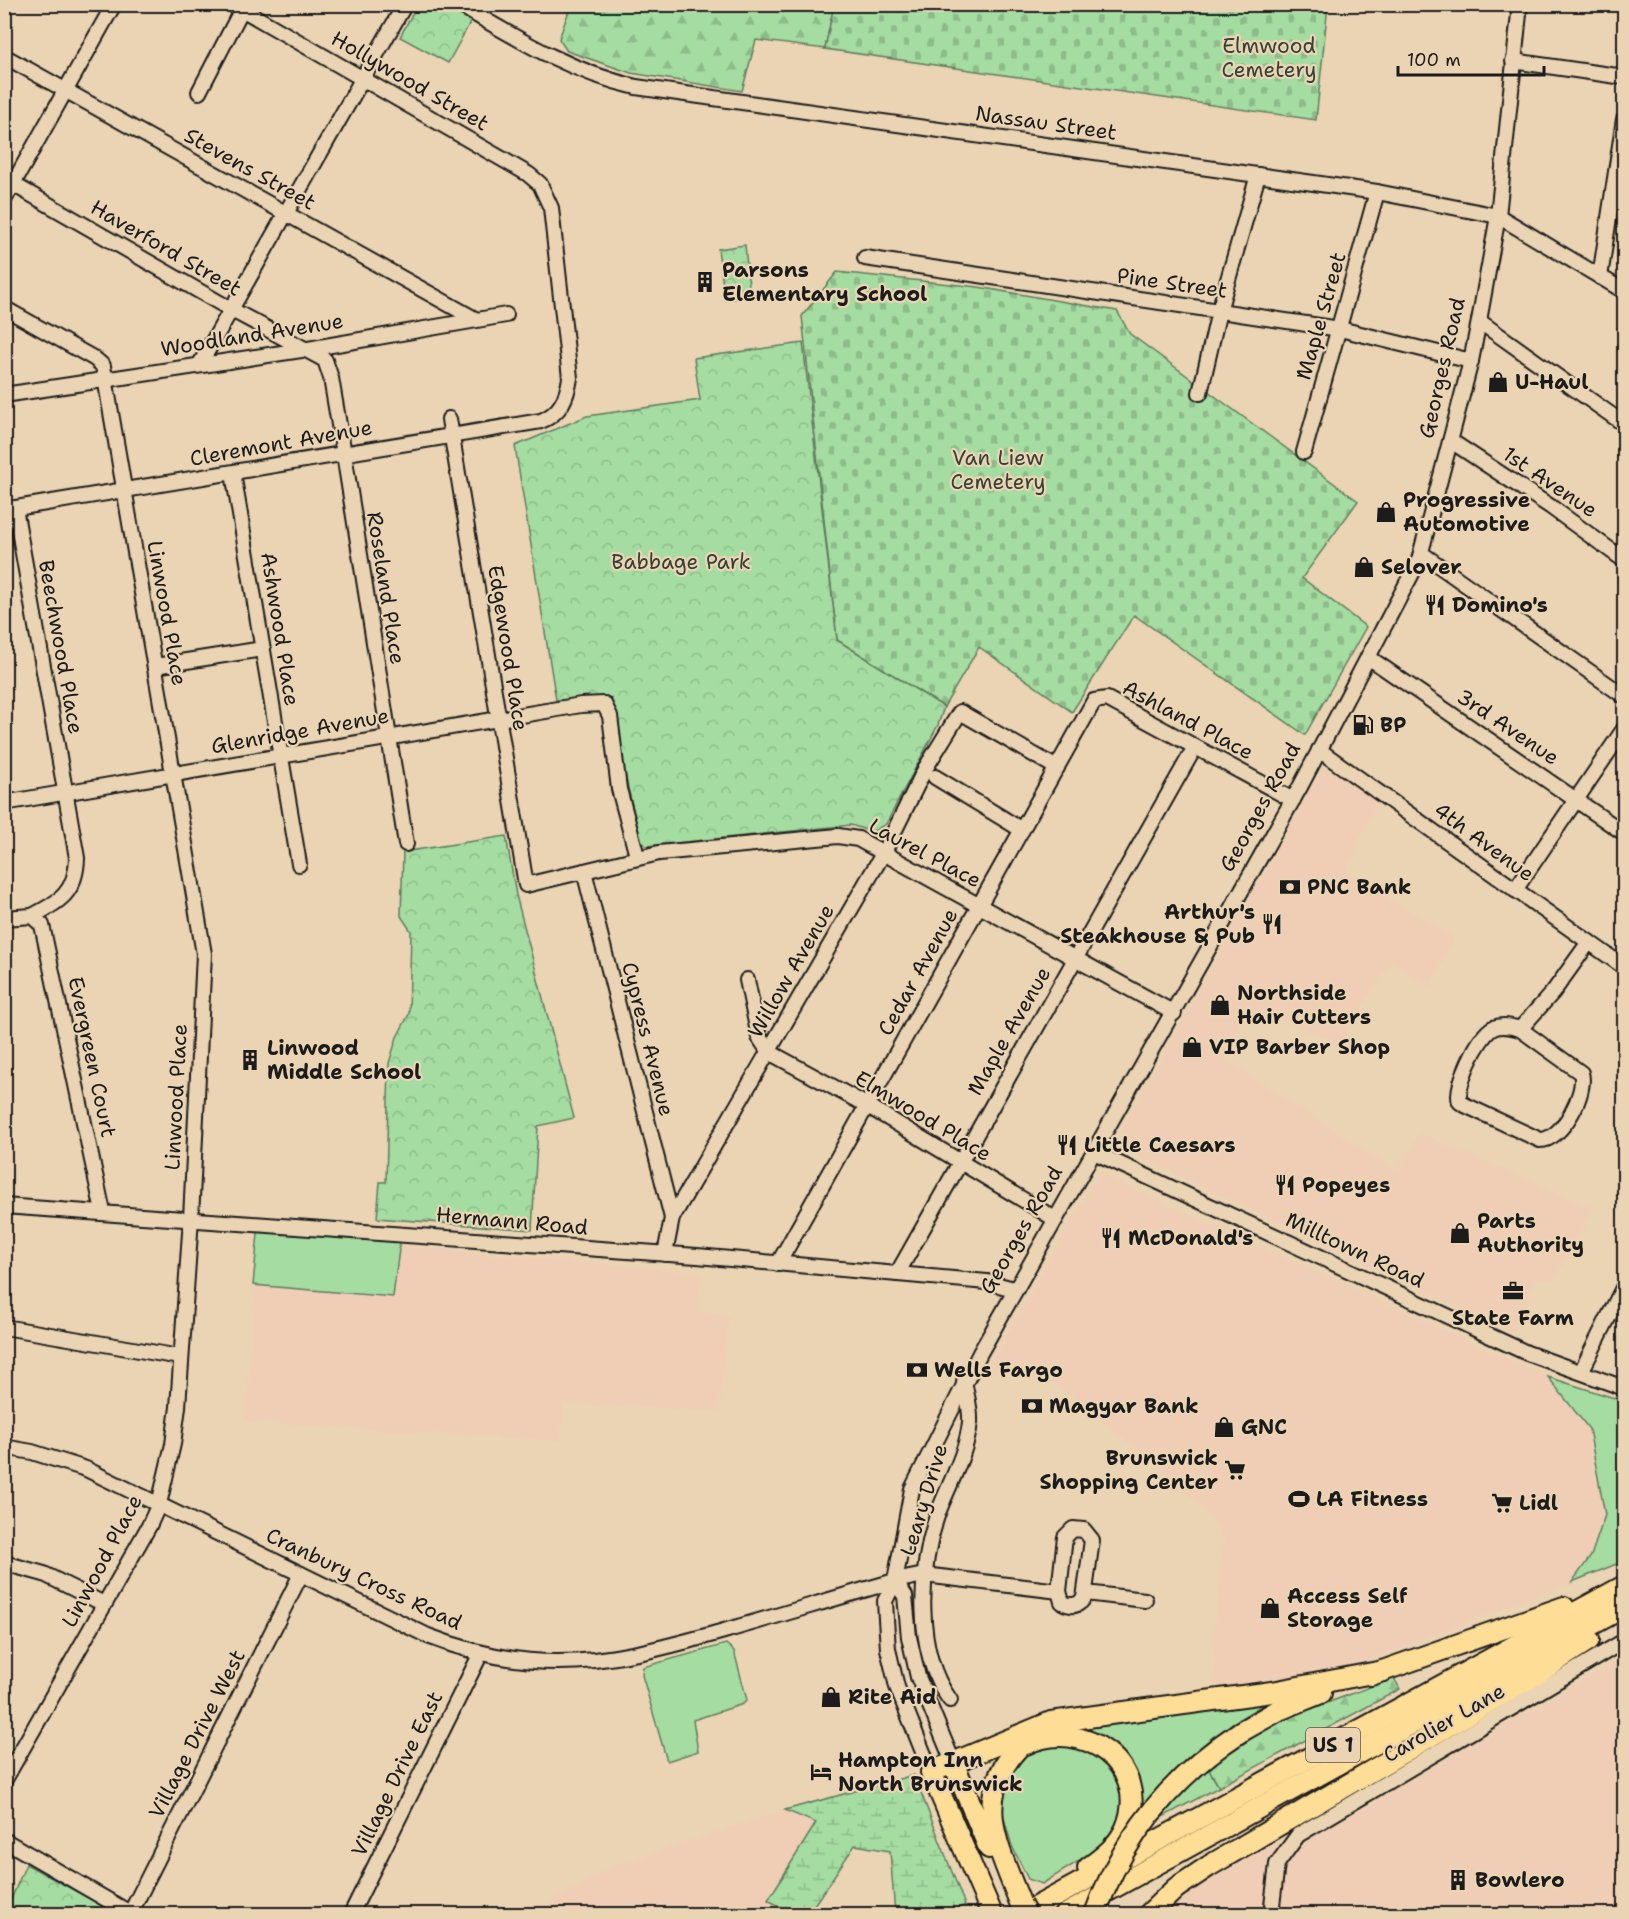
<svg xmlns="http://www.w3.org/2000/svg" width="1629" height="1919" viewBox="0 0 1629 1919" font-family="'Shantell Sans',sans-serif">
	<defs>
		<pattern id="forest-firs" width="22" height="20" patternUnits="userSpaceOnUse" patternTransform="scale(1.5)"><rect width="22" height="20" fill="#a4dca1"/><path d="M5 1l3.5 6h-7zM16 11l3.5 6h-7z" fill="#8dbc8a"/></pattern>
		<pattern id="wetland-marsh" width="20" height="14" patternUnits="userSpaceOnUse" patternTransform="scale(1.5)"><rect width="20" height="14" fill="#a4dca1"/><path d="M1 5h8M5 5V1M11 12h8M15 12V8" fill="none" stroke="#8dbc8a"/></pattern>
		<pattern id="cemetery-stones" width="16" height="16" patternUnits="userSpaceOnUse" patternTransform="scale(1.5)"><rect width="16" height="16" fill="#a4dca1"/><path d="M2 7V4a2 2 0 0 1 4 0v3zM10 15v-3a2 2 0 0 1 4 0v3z" fill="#8dbc8a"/></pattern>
		<pattern id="park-crowns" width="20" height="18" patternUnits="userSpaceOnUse" patternTransform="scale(1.5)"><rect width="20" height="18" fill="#a4dca1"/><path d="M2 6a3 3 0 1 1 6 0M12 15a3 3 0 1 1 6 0" fill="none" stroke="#8dbc8a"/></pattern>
	</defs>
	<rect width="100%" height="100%" fill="#ead4b3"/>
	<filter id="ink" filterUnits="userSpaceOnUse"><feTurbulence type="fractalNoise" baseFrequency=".0167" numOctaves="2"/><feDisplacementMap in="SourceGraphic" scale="12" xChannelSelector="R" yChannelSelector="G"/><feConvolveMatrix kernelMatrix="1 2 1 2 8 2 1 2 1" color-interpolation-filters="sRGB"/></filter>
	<g filter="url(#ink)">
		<g fill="#efceb5">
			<path d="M1323,766L1379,800L1360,837L1346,873L1455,938L1430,986L1391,962L1339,1042L1248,1008L1223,1058L1397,1171L1419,1133L1594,1209L1554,1280H1536L1512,1332L1120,1148L1116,1140Z"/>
			<path d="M1099,1173L1548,1377L1589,1429L1594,1467L1605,1515L1591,1556L1572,1582L1324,1677L1216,1688L1213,1638L1224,1541L1214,1521L1173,1479L1058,1386L1009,1369L983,1376Z"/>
			<path d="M260,1233L701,1273L697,1311L729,1317L719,1411L564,1403L561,1441L245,1421Z"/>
			<path d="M1624,1656V1895L1607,1914H1165L1224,1866L1278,1841L1350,1816Z"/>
			<path d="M785,1810L816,1822L768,1900L793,1914H528L616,1865Z"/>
		</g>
		<g fill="#a4dca1" stroke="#607c5e" stroke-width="1.5">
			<path d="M259,1223L401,1233L393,1297L253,1285Z"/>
			<path d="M1548,1377L1624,1401V1449L1620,1454V1496L1624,1502V1561L1572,1582L1591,1556L1605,1515L1589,1429Z"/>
			<path d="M726,1644L734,1651L747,1700L743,1704L693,1720L698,1751L667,1761L642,1675L643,1667Z"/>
			<path d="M1272,1699L1231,1724L1197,1750L1219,1787L1161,1818L1139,1808L1130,1765L1100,1736L1065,1723Z"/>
			<path d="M1071,1741L1108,1760L1122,1789L1120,1824L1111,1837L1095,1851L1042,1884L1028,1879L1012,1846L997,1795L1022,1753Z"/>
		</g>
		<g fill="url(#forest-firs)" stroke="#607c5e" stroke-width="1.5">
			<path d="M571,5H834L825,49L756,40L742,91L631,73L567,51L559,39Z"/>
			<path d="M1394,1678L1400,1689L1219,1787L1208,1767L1276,1722Z"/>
		</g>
		<path fill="url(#wetland-marsh)" stroke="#607c5e" stroke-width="1.5" d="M914,1775L965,1905L946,1914H895L890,1851L855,1845L808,1914H793L768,1900L816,1823L785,1810Z"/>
		<g fill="url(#cemetery-stones)" stroke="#607c5e" stroke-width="1.5">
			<path d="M834,4L1328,5L1316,120L825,49Z"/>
			<path d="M837,272L978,287L1117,311L1130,334L1358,501L1302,578L1366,627L1305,735L1134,615L1072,712L979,647L944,707L837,640L802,316Z"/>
		</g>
		<g fill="url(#park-crowns)" stroke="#607c5e" stroke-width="1.5">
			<path d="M417,5H445L472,19L448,63L400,37Z"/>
			<path d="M745,245L750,297L725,300L718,249Z"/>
			<path d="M803,343L837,640L944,707L938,725L886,824L872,832L851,825L646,846L640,839L622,762L616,711L611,698L556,700L515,446L587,416L700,400L694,358Z"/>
			<path d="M506,836L516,895L574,1118L538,1126L532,1230L377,1218L380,1182H386L389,1063L397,1037L409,1014L411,931L401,916L403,852Z"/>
			<path d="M26,1864L107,1908L105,1914H5Z"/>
		</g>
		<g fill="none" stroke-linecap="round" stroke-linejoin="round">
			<defs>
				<g id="minor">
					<path d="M458,4C516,38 570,72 636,87L1377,192L1498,216L1624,291"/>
					<path d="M4,56L475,319"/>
					<path d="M1513,61L1624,77"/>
					<path d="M199,92L242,9"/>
					<path d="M4,179L232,310L325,360L331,378L344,454L406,844"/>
					<path d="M4,200L114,4"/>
					<path d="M865,258L1340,329L1471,361"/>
					<path d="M1600,277L1624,119"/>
					<path d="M4,308L95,359L103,366L204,954L191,1218L178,1407L173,1444L159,1504L149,1526L4,1781"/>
					<path d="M1479,321L1624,424"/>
					<path d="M200,364L405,4"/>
					<path d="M1200,393L1219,311L1258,175"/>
					<path d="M4,395L308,349L506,315"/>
					<path d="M449,419L526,885L659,853L838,836L858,839L1174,1013"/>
					<path d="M1451,441L1551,507L1624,560"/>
					<path d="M1304,452L1377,192"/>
					<path d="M233,473L299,864"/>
					<path d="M15,508L77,858C76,892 60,902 32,916"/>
					<path d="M4,510L541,421C561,413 567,397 570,378L551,208L540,184L528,174L233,4"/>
					<path d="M1421,553L1624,696"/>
					<path d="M1368,657L1624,833"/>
					<path d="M155,666L263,649"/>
					<path d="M1319,750L1624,967"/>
					<path d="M935,777L1022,830"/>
					<path d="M4,803L581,705L604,704L610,716L619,789L637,856"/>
					<path d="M584,871L672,1218"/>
					<path d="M1515,890L1624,729"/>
					<path d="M4,918L32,916L42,925L103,1212"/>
					<path d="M747,980L759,1037L769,1052L868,1106L1055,1219"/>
					<path d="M1520,1029L1581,1073C1587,1092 1563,1140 1540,1140L1465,1105L1460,1102C1454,1088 1478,1036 1493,1028C1502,1024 1511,1026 1520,1029L1553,992L1589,942"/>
					<path d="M1094,1152L1527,1353L1624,1388"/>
					<path d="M4,1206L697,1256L987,1282L1014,1289"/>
					<path d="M665,1254L672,1218L884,852L925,769L960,712L1057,768"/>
					<path d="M778,1264L1094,701L1107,699L1293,800"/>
					<path d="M897,1274L1195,747"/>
					<path d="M4,1327L180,1357"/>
					<path d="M1581,1372L1624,1286"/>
					<path d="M4,1447L32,1452L86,1469L428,1636C469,1652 514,1662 558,1662C614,1662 670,1646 724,1631C781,1615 838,1597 895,1581L924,1575L1059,1591"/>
					<path d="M1073,1529L1084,1530L1092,1540L1084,1598C1078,1606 1071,1607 1062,1602L1059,1591L1065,1537Z"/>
					<path d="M4,1563L44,1574L104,1604"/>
					<path d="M895,1581L905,1596L909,1637L918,1677L953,1762"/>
					<path d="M1086,1593L1145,1600"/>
					<path d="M950,1700C914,1651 919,1569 938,1513C949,1484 967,1453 970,1422C971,1409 966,1393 964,1381"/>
					<path d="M931,1772L897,1687L888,1649L886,1619L885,1601L895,1581L912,1489L980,1353L1300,787L1419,560L1471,361L1479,321L1498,216L1520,4"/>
					<path d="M4,1840L130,1913"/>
					<path d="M130,1914L301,1574"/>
					<path d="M351,1914L481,1653"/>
					<path d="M1271,1914L1277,1864L1298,1835L1624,1641"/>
				</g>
				<g id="highway">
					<path d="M1371,1675L1564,1607"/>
					<path d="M1240,1732L1279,1710L1321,1693"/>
					<path d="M1026,1744C1083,1716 1152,1766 1126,1828C1118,1846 1103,1857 1088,1868"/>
					<path d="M1018,1748C970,1799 1000,1850 1021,1905"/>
					<path d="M953,1762L989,1848"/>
					<path d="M992,1914L931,1772L1051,1722L1272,1692L1383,1671"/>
					<path d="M1023,1914L1624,1586"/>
					<path d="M1066,1914L1624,1607"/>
					<path d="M1149,1914L1176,1888L1209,1866L1535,1675L1589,1640"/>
				</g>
			</defs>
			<use href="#minor" stroke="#1c1c1c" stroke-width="18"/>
			<use href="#highway" stroke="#1c1c1c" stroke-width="24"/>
			<use href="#minor" stroke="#ead4b3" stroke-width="14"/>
			<use href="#highway" stroke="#fedd96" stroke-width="20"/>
			<defs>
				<g id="highway-bridge">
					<path d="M1021,1905L1026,1914"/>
					<path d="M1095,1914C1122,1838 1172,1777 1240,1732"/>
				</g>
			</defs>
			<use href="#highway-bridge" stroke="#1c1c1c" stroke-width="24" stroke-linecap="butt"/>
			<use href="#highway-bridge" stroke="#fedd96" stroke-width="20"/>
		</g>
	</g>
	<defs>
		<symbol id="building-bare" viewBox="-9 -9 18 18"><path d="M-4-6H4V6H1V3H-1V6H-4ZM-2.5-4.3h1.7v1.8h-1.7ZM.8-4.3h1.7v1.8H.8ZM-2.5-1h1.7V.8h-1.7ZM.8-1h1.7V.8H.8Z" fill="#1c1c1c" stroke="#ead4b3" stroke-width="2.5" paint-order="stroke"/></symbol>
		<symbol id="shop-bare" viewBox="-9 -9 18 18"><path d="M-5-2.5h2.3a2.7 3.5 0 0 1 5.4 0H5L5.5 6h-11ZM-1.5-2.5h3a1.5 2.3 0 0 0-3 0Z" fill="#1c1c1c" stroke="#ead4b3" stroke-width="2.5" paint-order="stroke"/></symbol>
		<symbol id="restaurant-bare" viewBox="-9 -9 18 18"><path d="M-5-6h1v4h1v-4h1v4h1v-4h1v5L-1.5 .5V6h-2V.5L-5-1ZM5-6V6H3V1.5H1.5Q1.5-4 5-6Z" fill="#1c1c1c" stroke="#ead4b3" stroke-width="2.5" paint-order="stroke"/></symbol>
		<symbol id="fuel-bare" viewBox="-9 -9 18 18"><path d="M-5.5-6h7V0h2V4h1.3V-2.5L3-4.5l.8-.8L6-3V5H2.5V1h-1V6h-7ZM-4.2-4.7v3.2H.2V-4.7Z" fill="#1c1c1c" stroke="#ead4b3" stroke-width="2.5" paint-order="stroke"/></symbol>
		<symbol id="bank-bare" viewBox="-9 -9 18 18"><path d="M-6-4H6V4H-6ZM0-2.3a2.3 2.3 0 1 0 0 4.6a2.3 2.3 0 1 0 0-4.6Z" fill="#1c1c1c" stroke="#ead4b3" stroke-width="2.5" paint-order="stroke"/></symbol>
		<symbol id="office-bare" viewBox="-9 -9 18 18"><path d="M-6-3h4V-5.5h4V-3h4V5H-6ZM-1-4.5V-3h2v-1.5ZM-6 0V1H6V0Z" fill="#1c1c1c" stroke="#ead4b3" stroke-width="2.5" paint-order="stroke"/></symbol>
		<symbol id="supermarket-bare" viewBox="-9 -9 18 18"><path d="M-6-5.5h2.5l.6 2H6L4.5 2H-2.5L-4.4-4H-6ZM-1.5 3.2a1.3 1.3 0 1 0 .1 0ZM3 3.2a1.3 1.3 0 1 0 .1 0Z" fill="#1c1c1c" stroke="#ead4b3" stroke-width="2.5" paint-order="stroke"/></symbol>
		<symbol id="stadium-bare" viewBox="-9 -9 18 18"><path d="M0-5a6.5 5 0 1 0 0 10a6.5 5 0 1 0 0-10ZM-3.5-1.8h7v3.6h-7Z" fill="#1c1c1c" stroke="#ead4b3" stroke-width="2.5" paint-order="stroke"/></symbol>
		<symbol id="hotel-bare" viewBox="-9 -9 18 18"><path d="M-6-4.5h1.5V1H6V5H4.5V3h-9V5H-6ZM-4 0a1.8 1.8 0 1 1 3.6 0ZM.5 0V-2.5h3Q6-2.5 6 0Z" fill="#1c1c1c" stroke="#ead4b3" stroke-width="2.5" paint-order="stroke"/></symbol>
	</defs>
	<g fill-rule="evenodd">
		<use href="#building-bare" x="690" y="267" width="30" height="30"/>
		<use href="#shop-bare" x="1483" y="367" width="30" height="30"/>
		<use href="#shop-bare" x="1371" y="497" width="30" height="30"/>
		<use href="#shop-bare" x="1349" y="552" width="30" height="30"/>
		<use href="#restaurant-bare" x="1420" y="590" width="30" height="30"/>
		<use href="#fuel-bare" x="1348" y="710" width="30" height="30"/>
		<use href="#bank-bare" x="1275" y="872" width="30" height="30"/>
		<use href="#restaurant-bare" x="1257" y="909" width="30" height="30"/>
		<use href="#shop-bare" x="1205" y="990" width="30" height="30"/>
		<use href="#shop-bare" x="1177" y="1032" width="30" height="30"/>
		<use href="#building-bare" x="235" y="1045" width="30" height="30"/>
		<use href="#restaurant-bare" x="1052" y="1130" width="30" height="30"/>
		<use href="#restaurant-bare" x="1270" y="1170" width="30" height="30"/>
		<use href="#shop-bare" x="1445" y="1218" width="30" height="30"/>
		<use href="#restaurant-bare" x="1096" y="1223" width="30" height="30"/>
		<use href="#office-bare" x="1498" y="1276" width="30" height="30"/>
		<use href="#bank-bare" x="902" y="1355" width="30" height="30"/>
		<use href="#bank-bare" x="1017" y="1391" width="30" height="30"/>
		<use href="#shop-bare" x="1209" y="1412" width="30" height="30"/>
		<use href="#supermarket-bare" x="1220" y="1455" width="30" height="30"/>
		<use href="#stadium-bare" x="1284" y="1484" width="30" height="30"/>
		<use href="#supermarket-bare" x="1487" y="1488" width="30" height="30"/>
		<use href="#shop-bare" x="1255" y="1593" width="30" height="30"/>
		<use href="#shop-bare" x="816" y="1682" width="30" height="30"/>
		<use href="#hotel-bare" x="806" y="1757" width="30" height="30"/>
		<use href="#building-bare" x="1443" y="1865" width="30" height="30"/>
	</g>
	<g text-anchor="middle" stroke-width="4.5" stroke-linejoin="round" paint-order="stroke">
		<rect fill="#ead4b3" stroke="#5a5349" stroke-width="1.5" x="1306" y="1728" width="54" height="34" rx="4.5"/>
		<g font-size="20" font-weight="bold" fill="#1c1c1c">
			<text x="1333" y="1752">US 1</text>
		</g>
		<g font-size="21" fill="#374237" stroke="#ead4b3">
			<text x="1269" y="53">Elmwood<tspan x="1269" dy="24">Cemetery</tspan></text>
			<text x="998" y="465">Van Liew<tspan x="998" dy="24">Cemetery</tspan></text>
			<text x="681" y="569">Babbage Park</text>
		</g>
		<g font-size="21" fill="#1c1c1c" stroke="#ead4b3">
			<text transform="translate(410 81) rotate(30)" y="7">Hollywood Street</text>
			<text transform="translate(1046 123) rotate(8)" y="7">Nassau Street</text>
			<text transform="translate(250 169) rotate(29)" y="7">Stevens Street</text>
			<text transform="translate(166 248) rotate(30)" y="7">Haverford Street</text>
			<text transform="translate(1172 283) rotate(8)" y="7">Pine Street</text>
			<text transform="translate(1321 316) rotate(-74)" y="7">Maple Street</text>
			<text transform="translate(252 335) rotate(-9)" y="7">Woodland Avenue</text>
			<text transform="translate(1442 368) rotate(-77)" y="7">Georges Road</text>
			<text transform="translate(281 443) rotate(-10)" y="7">Cleremont Avenue</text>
			<text transform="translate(1550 482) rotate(34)" y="7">1st Avenue</text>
			<text transform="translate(386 588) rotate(81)" y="7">Roseland Place</text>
			<text transform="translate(167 613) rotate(80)" y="7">Linwood Place</text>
			<text transform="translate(280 629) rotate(81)" y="7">Ashwood Place</text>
			<text transform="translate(61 647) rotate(80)" y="7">Beechwood Place</text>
			<text transform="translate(508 648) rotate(81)" y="7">Edgewood Place</text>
			<text transform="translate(1188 720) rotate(28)" y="7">Ashland Place</text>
			<text transform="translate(1508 727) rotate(34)" y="7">3rd Avenue</text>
			<text transform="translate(300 731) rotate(-10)" y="7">Glenridge Avenue</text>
			<text transform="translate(1260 807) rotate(-61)" y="7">Georges Road</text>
			<text transform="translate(1484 842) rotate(36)" y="7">4th Avenue</text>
			<text transform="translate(925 853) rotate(28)" y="7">Laurel Place</text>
			<text transform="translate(791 971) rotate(-60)" y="7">Willow Avenue</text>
			<text transform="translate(918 972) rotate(-61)" y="7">Cedar Avenue</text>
			<text transform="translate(1009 1031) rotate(-60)" y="7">Maple Avenue</text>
			<text transform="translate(648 1039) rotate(76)" y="7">Cypress Avenue</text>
			<text transform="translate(92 1057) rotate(78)" y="7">Evergreen Court</text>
			<text transform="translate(176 1097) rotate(-87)" y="7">Linwood Place</text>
			<text transform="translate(923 1116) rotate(31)" y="7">Elmwood Place</text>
			<text transform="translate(512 1221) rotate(5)" y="7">Hermann Road</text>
			<text transform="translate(1021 1230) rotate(-60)" y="7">Georges Road</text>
			<text transform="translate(1355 1250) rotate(25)" y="7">Milltown Road</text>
			<text transform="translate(924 1500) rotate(-73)" y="7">Leary Drive</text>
			<text transform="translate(102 1561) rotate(-62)" y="7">Linwood Place</text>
			<text transform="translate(364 1579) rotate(25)" y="7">Cranbury Cross Road</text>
			<text transform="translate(1444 1723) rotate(-30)" y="7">Carolier Lane</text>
			<text transform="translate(197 1734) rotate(-63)" y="7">Village Drive West</text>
			<text transform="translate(397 1774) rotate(-64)" y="7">Village Drive East</text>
		</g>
		<g font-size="21" font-weight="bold" fill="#1c1c1c" stroke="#ead4b3" text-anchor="start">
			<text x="722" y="277">Parsons<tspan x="722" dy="24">Elementary School</tspan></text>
			<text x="1515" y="389">U-Haul</text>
			<text x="1403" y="507">Progressive<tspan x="1403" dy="24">Automotive</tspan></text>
			<text x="1381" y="574">Selover</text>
			<text x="1452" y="612">Domino's</text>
			<text x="1380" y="732">BP</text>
			<text x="1307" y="894">PNC Bank</text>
			<text x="1255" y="919" text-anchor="end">Arthur's<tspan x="1255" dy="24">Steakhouse &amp; Pub</tspan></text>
			<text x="1237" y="1000">Northside<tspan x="1237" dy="24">Hair Cutters</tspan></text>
			<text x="1209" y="1054">VIP Barber Shop</text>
			<text x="267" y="1055">Linwood<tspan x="267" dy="24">Middle School</tspan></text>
			<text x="1084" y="1152">Little Caesars</text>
			<text x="1302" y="1192">Popeyes</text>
			<text x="1477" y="1228">Parts<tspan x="1477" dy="24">Authority</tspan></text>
			<text x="1128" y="1245">McDonald's</text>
			<text x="1513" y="1325" text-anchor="middle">State Farm</text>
			<text x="934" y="1377">Wells Fargo</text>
			<text x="1049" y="1413">Magyar Bank</text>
			<text x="1241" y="1434">GNC</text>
			<text x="1218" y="1465" text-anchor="end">Brunswick<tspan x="1218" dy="24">Shopping Center</tspan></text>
			<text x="1316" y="1506">LA Fitness</text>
			<text x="1519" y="1510">Lidl</text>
			<text x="1287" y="1603">Access Self<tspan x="1287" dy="24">Storage</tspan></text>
			<text x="848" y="1704">Rite Aid</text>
			<text x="838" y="1767">Hampton Inn<tspan x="838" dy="24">North Brunswick</tspan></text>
			<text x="1475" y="1887">Bowlero</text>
		</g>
	</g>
	<rect width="1629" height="1919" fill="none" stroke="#ead4b3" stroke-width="24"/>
	<rect x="12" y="12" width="1605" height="1895" fill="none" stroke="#1c1c1c" stroke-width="2" filter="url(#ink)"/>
	<path d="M1398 66v9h146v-9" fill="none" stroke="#1c1c1c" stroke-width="3"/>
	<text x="1407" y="66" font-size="18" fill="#1c1c1c" stroke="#ead4b3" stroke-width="4.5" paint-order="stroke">100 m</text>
</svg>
